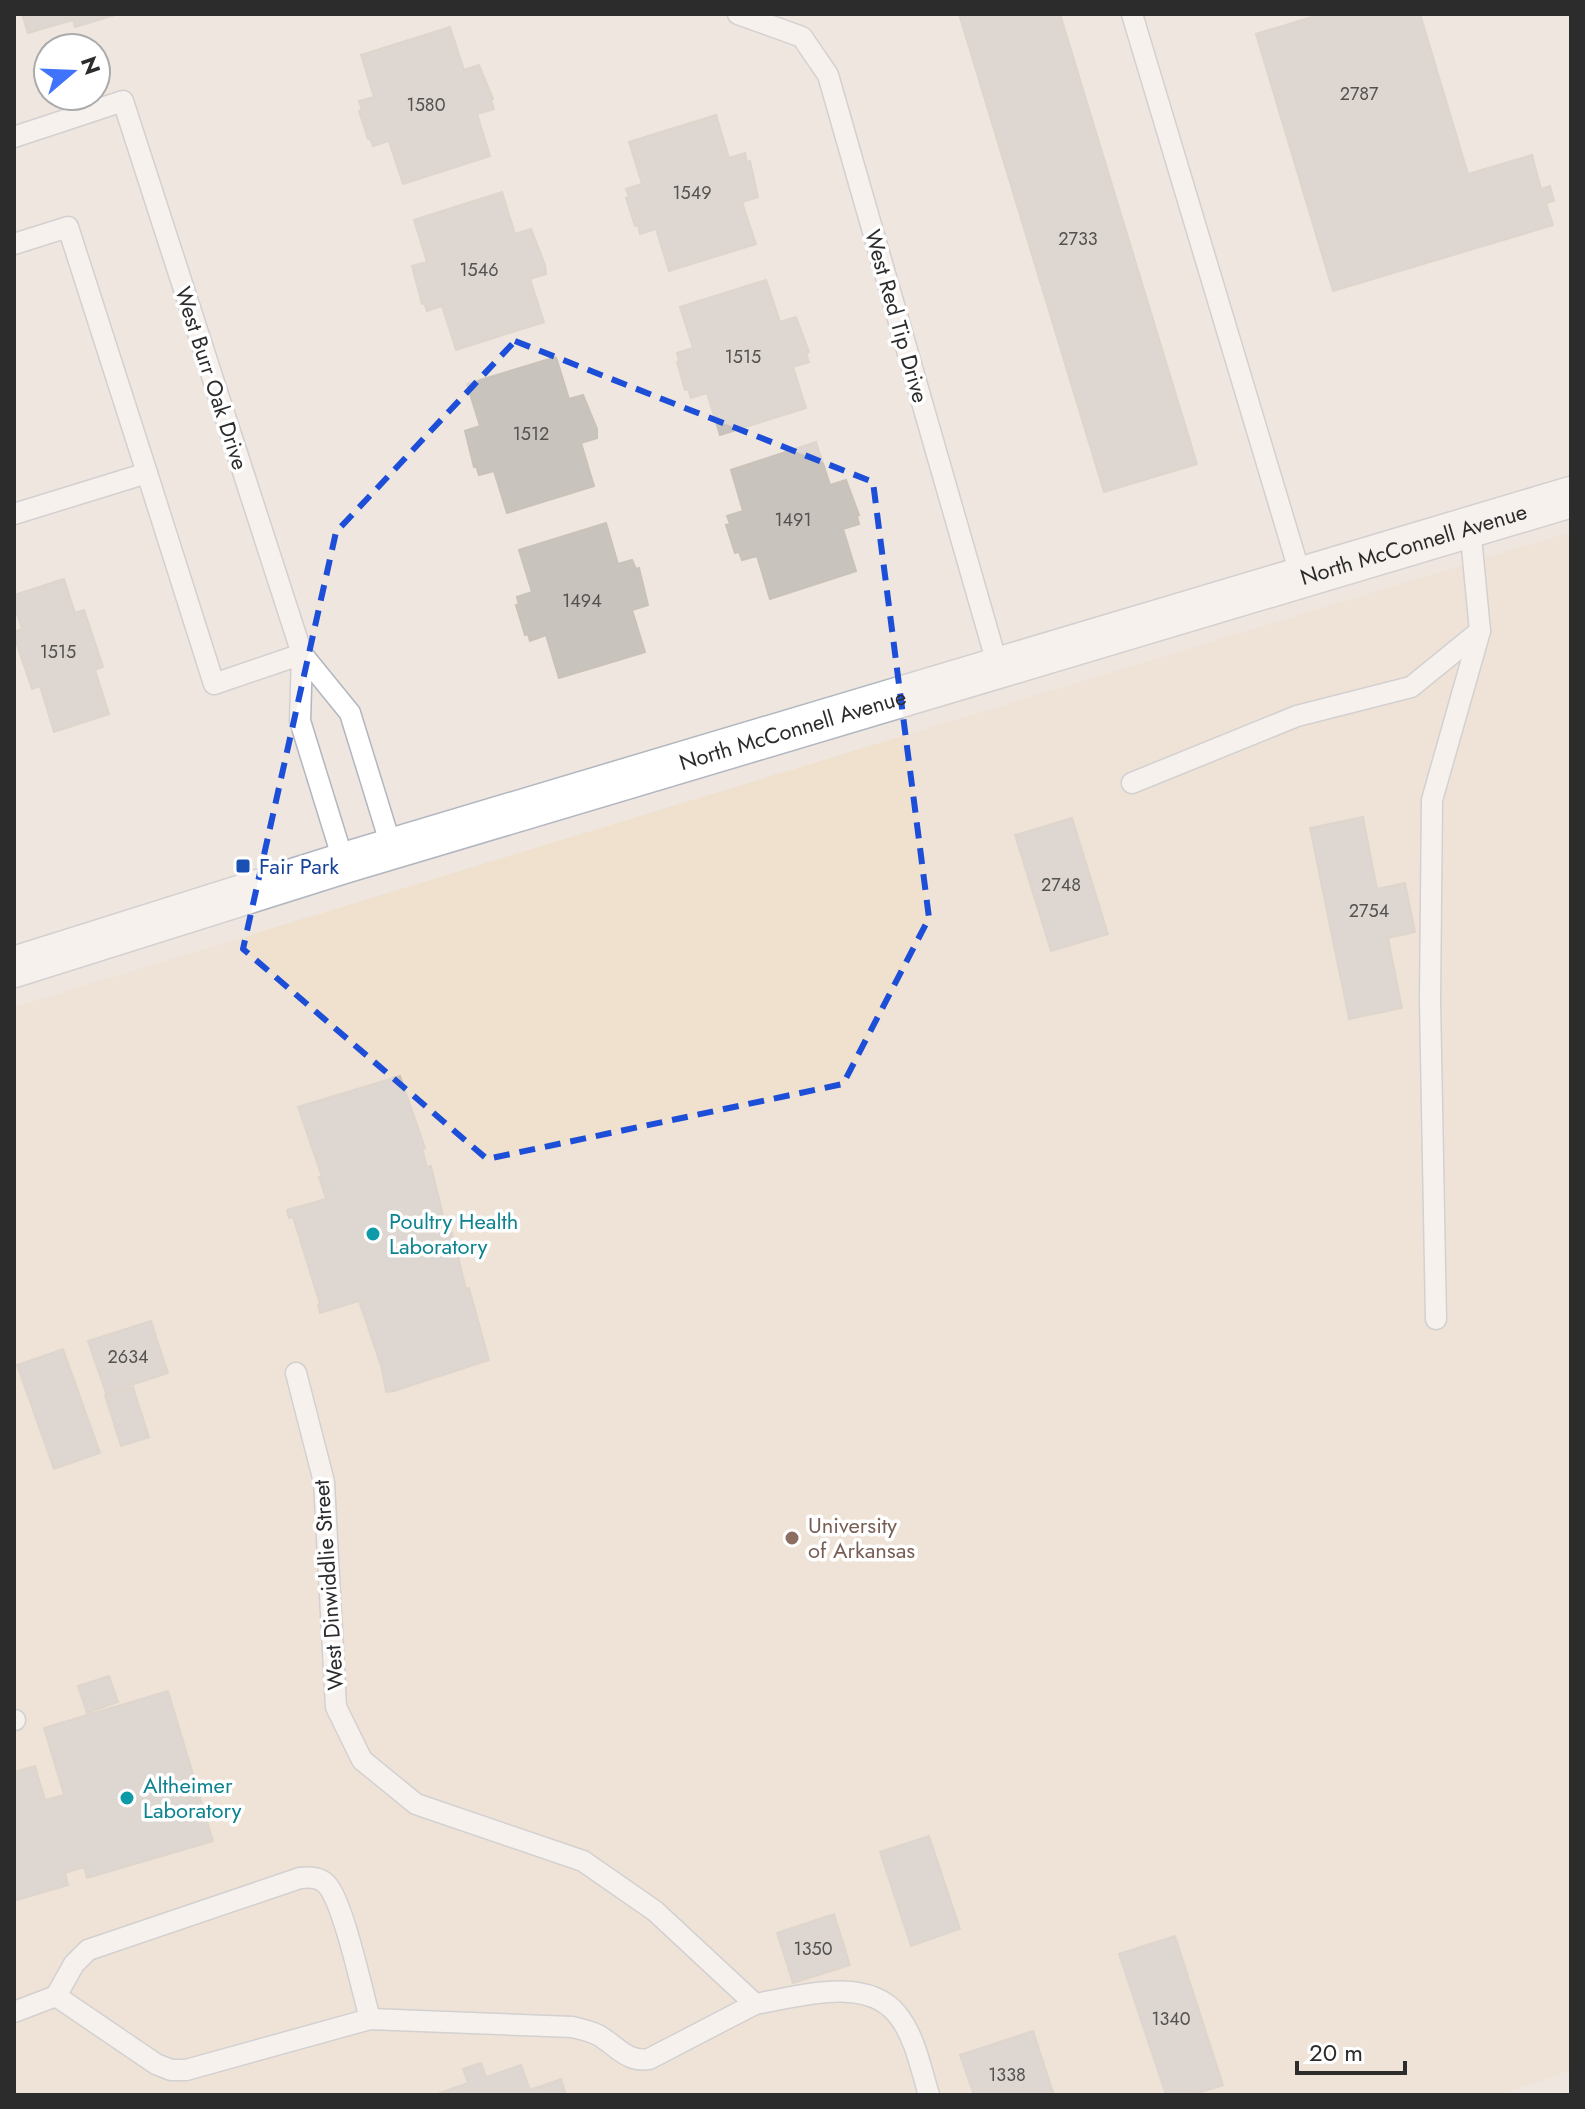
<svg xmlns="http://www.w3.org/2000/svg" width="1585" height="2109" viewBox="0 0 1585 2109" font-family="Jost,sans-serif">
	<rect width="100%" height="100%" fill="#eee6df"/>
	<path fill="#efe1ce" d="M1571,532V2070L1500,2095H14V1007Z"/>
	<g fill="#c9c3be" stroke="#c9c2b8" stroke-width="2">
		<path d="M22,14H118L75,27L73,20L28,33Z"/>
		<path d="M959,14H1060L1197,464L1104,492Z"/>
		<path d="M1322,14H1420L1468,174L1532,155L1541,189L1550,186L1554,201L1546,203L1553,225L1333,291L1256,34Z"/>
		<path d="M450,27L464,70L479,65L493,99L491,100L494,109L477,114L490,156L403,184L389,141L373,146L370,139H368L359,111L362,110L359,101L374,97L361,55Z"/>
		<path d="M716,115L729,158L745,153L747,162L750,161L758,197L742,202L756,244L669,271L656,229L640,234L638,225L635,226L626,198L629,197L626,189L642,184L629,142Z"/>
		<path d="M502,192L515,234L531,229L545,265L546,274L530,279L544,322L456,350L442,306L427,311L424,303L422,304L412,266L427,262L414,220Z"/>
		<path d="M766,280L780,322L796,317L809,352L806,353L809,362L793,367L806,408L720,435L707,393L691,398L688,389L685,390L677,362L679,361L677,353L693,348L680,307Z"/>
		<path d="M556,357L569,399L583,395L597,429V438L581,443L594,486L507,513L494,471L479,475L476,466L474,467L465,431L480,426L467,384Z"/>
		<path d="M816,442L830,485L846,480L859,515L857,516L859,524L843,529L856,571L770,599L757,556L742,560L739,552L735,553L726,525L730,524L727,516L743,511L731,470Z"/>
		<path d="M606,523L618,564L632,560L636,569L639,568L648,605L632,610L645,652L559,678L546,635L530,641L528,634L525,635L516,605H519L517,597L532,592L519,550Z"/>
		<path d="M64,579L75,613L84,610L103,667L95,670L109,714L54,732L40,686L32,689L14,636V632L22,629L14,605V595Z"/>
		<path d="M1363,817L1377,889L1405,883L1415,932L1388,938L1402,1008L1349,1019L1310,828Z"/>
		<path d="M1072,818L1108,934L1051,951L1015,835Z"/>
		<path d="M400,1076L425,1148L422,1149L427,1167L431,1166L448,1235L452,1233L466,1289L469,1288L489,1360L394,1391L386,1392L382,1369L359,1301L320,1313L318,1305L320,1304L293,1217L289,1218L287,1210L326,1199L319,1177H322L298,1107Z"/>
		<path d="M151,1321L168,1373L106,1393L88,1341Z"/>
		<path d="M63,1349L100,1453L54,1469L17,1365Z"/>
		<path d="M133,1387L149,1437L121,1446L105,1395Z"/>
		<path d="M109,1676L118,1702L87,1713L78,1686Z"/>
		<path d="M168,1691L213,1841L87,1878L84,1867L65,1873L68,1885L17,1900L14,1892V1772L35,1766L45,1800L64,1795L44,1728Z"/>
		<path d="M929,1836L960,1929L911,1946L880,1852Z"/>
		<path d="M834,1914L850,1965L793,1983L777,1933Z"/>
		<path d="M1175,1936L1223,2085L1192,2095H1166L1119,1954Z"/>
		<path d="M1033,2031L1054,2095H974L960,2055Z"/>
		<path d="M481,2063L486,2077L521,2065L530,2090L561,2079L566,2095H434L468,2083L463,2069Z"/>
	</g>
	<g fill="none" stroke-linecap="round" stroke-linejoin="round">
		<defs>
			<g id="service">
				<path d="M738,14L802,37L828,75L998,667"/>
				<path d="M1132,14L1301,577"/>
				<path d="M14,137L123,101L302,654L300,721L344,863"/>
				<path d="M14,244L68,227L147,473L14,514"/>
				<path d="M147,473L214,684L302,654"/>
				<path d="M302,654L350,713L392,849"/>
				<path d="M1132,783L1297,716L1411,687L1480,631"/>
				<path d="M1436,1319L1430,1000L1432,800L1480,631L1470,527"/>
				<path d="M296,1373L324,1482L336,1707L362,1760L416,1804L583,1861L655,1911L755,2004C797,1997 865,1975 897,2014C915,2036 921,2069 929,2095"/>
				<path d="M14,1720H15"/>
				<path d="M56,1996L156,2064L171,2070H186L370,2019L572,2027C581,2029 590,2031 598,2035C616,2045 627,2063 649,2059L755,2004"/>
				<path d="M14,2012L56,1996L74,1964L88,1950L300,1878C311,1877 321,1877 328,1886C344,1906 362,1990 370,2019"/>
			</g>
			<g id="minor">
				<path id="s1" d="M14,967L344,863L1571,497"/>
			</g>
		</defs>
		<use href="#service" stroke="#b2b6c0" stroke-width="23"/>
		<use href="#minor" stroke="#b2b6c0" stroke-width="43"/>
		<use href="#service" stroke="#fff" stroke-width="20"/>
		<use href="#minor" stroke="#fff" stroke-width="40"/>
	</g>
	<path d="M0 0H1585V2109H0ZM515,341L873,482L929,918L843,1084L487,1159L243,949L336,532Z" fill="#eee6df" fill-opacity=".55" fill-rule="evenodd"/>
	<path fill="none" stroke="#1d4ed8" stroke-width="6" stroke-dasharray="16 10" stroke-linejoin="round" d="M515,341L873,482L929,918L843,1084L487,1159L243,949L336,532Z"/>
	<rect fill="#1a4fb4" stroke="#fff" stroke-width="3" x="235" y="858" width="16" height="16" rx="4"/>
	<g fill="#0f9aa8" stroke="#fff" stroke-width="3">
		<circle cx="373" cy="1234" r="8"/>
		<circle cx="127" cy="1798" r="8"/>
	</g>
	<circle fill="#8d6e63" stroke="#fff" stroke-width="3" cx="792" cy="1538" r="8"/>
	<g text-anchor="middle" stroke-width="7" stroke-linejoin="round" paint-order="stroke">
		<g font-size="18" fill="#535250">
			<text x="1359" y="100">2787</text>
			<text x="426" y="111">1580</text>
			<text x="692" y="199">1549</text>
			<text x="1078" y="245">2733</text>
			<text x="479" y="276">1546</text>
			<text x="743" y="363">1515</text>
			<text x="531" y="440">1512</text>
			<text x="793" y="526">1491</text>
			<text x="582" y="607">1494</text>
			<text x="58" y="658">1515</text>
			<text x="1061" y="891">2748</text>
			<text x="1369" y="917">2754</text>
			<text x="128" y="1363">2634</text>
			<text x="813" y="1955">1350</text>
			<text x="1171" y="2025">1340</text>
			<text x="1007" y="2081">1338</text>
		</g>
		<g font-size="22" fill="#2c2c2c" stroke="#fff">
			<text transform="translate(897 316) rotate(74)" y="8">West Red Tip Drive</text>
			<text transform="translate(212 378) rotate(72)" y="8">West Burr Oak Drive</text>
			<text dy="8" stroke="none"><textPath href="#s1" startOffset="1462">North McConnell Avenue</textPath></text>
			<text dy="8" stroke="none"><textPath href="#s1" startOffset="814">North McConnell Avenue</textPath></text>
			<text transform="translate(328 1585) rotate(-94)" y="8">West Dinwiddlie Street</text>
		</g>
		<g font-size="22" fill="#164399" stroke="#fff" text-anchor="start">
			<text x="259" y="874">Fair Park</text>
		</g>
		<g font-size="22" fill="#0d838f" stroke="#fff" text-anchor="start">
			<text x="389" y="1229">Poultry Health<tspan x="389" dy="25">Laboratory</tspan></text>
			<text x="143" y="1793">Altheimer<tspan x="143" dy="25">Laboratory</tspan></text>
		</g>
		<g font-size="22" fill="#785e54" stroke="#fff" text-anchor="start">
			<text x="808" y="1533">University<tspan x="808" dy="25">of Arkansas</tspan></text>
		</g>
	</g>
	<rect width="1585" height="2109" fill="none" stroke="#2c2c2c" stroke-width="32"/>
	<g transform="translate(72 72) rotate(71)"><circle r="38" fill="#ffffff" stroke="#ababab" stroke-width="2"/>
	<path d="M0-6L14 30L0 20L-14 30Z" fill="#3f73fb"/>
	<text y="-12" font-size="22" font-weight="bold" text-anchor="middle" fill="#2c2c2c">N</text>
	</g>
	<path d="M1297 2061v12h108v-12" fill="none" stroke="#2c2c2c" stroke-width="4"/>
	<text x="1309" y="2061" font-size="24" fill="#2c2c2c" stroke="#ffffff" stroke-width="6" paint-order="stroke">20 m</text>
</svg>
